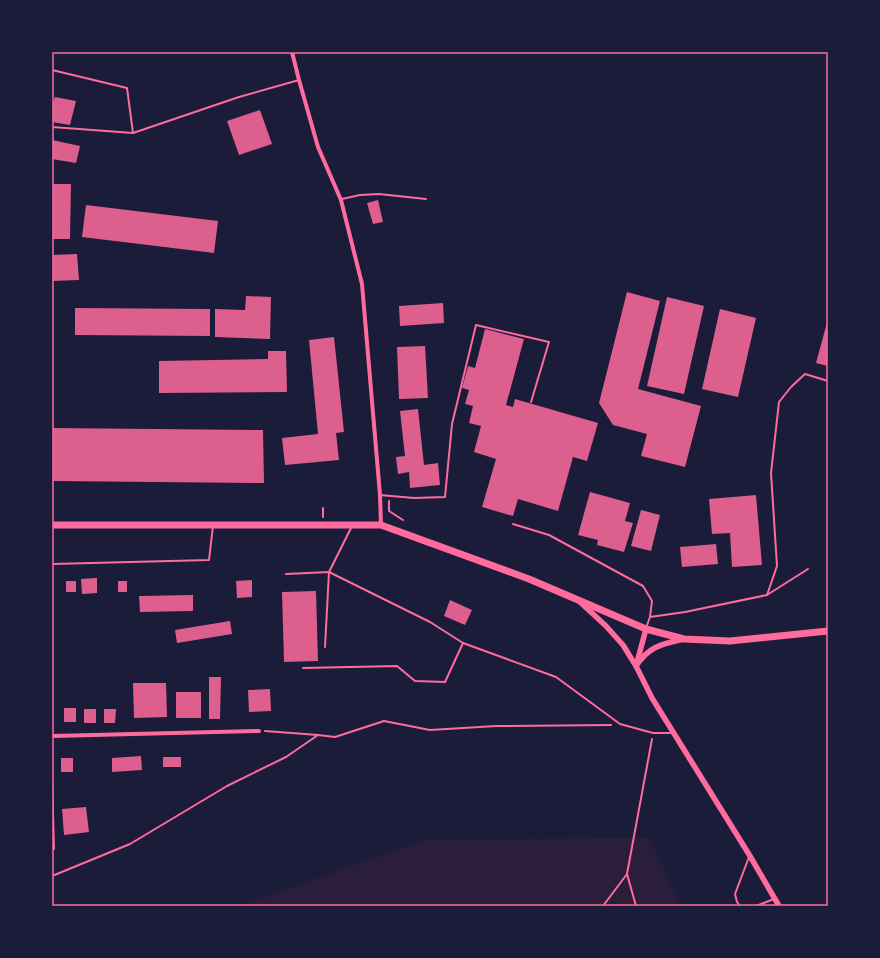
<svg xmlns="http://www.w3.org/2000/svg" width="880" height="958" font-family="Ubuntu,sans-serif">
<rect width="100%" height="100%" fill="#1b1b3a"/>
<!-- green -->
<path fill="#2a1e3b" d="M 649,838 L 682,906 L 240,906 L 424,840 Z"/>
<!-- building -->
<g fill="#dd5f8e">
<path d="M 55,97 L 76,101 L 70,125 L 52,122 L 52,107 Z"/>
<path d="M 260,110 L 272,144 L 239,155 L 227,121 Z"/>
<path d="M 52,140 L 80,146 L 76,163 L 52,159 Z"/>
<path d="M 52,184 L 71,184 L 70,239 L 52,239 Z"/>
<path d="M 378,200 L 383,222 L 373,224 L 367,203 Z"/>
<path d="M 86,205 L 218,221 L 214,253 L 82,237 Z"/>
<path d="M 77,254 L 79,280 L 52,281 L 52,255 Z"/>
<path d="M 627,292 L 660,301 L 638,389 L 701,406 L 685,467 L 641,456 L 647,434 L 613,425 L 599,403 Z"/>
<path d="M 246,296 L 271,297 L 270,339 L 215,337 L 215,309 L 245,310 Z"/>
<path d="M 667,297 L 704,306 L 684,394 L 647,386 Z"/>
<path d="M 443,303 L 444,323 L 400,326 L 399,306 Z"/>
<path d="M 75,308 L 210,309 L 210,336 L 75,335 Z"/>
<path d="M 720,309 L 756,318 L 738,397 L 702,389 Z"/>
<path d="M 828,319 L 828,366 L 816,363 Z"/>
<path d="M 485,329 L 524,339 L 506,405 L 513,407 L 515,399 L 598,423 L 587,461 L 573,457 L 558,511 L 518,499 L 513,516 L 482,507 L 496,459 L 474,452 L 481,426 L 469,423 L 473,406 L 465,404 L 469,390 L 462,388 L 468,366 L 475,368 Z"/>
<path d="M 334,337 L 344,432 L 336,433 L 339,460 L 285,465 L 282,438 L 318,434 L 309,340 Z"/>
<path d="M 425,346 L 428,398 L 399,399 L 397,347 Z"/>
<path d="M 268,351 L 286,351 L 287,392 L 159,393 L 159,361 L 268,359 Z"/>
<path d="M 418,409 L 424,465 L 438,463 L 440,485 L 410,488 L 409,472 L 398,474 L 396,457 L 405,456 L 400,411 Z"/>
<path d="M 52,428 L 263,430 L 264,483 L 52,481 Z"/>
<path d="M 590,492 L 630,503 L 625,521 L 633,523 L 624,552 L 597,545 L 598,540 L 578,535 Z"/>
<path d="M 756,495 L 762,565 L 732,567 L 730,533 L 712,534 L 709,499 Z"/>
<path d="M 641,510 L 660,515 L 651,551 L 631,546 Z"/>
<path d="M 716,544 L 718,564 L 682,567 L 680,547 Z"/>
<path d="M 97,578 L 97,593 L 82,594 L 81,579 Z"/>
<path d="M 252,580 L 252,597 L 237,598 L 236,581 Z"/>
<rect x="66" y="581" width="10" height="11"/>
<rect x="118" y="581" width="9" height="11"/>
<path d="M 316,591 L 318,661 L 284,662 L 282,592 Z"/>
<path d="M 193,595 L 193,611 L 140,612 L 139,596 Z"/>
<path d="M 450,600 L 472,610 L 465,625 L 444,616 Z"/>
<path d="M 230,621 L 232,634 L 177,643 L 175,630 Z"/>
<path d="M 209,677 L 221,677 L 220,719 L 209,719 Z"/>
<path d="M 133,683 L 166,683 L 167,717 L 134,718 Z"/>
<path d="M 270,689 L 271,711 L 249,712 L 248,690 Z"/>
<rect x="176" y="692" width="25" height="26"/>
<rect x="64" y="708" width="12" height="14"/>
<rect x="84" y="709" width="12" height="14"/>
<path d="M 104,709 L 116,709 L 115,723 L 104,723 Z"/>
<path d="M 141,756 L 142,770 L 112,772 L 112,758 Z"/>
<rect x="163" y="757" width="18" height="10"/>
<rect x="61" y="758" width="12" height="14"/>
<path d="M 86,807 L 89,832 L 64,835 L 62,809 Z"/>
</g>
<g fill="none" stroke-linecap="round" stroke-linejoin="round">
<!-- path -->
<g stroke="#ff6b9d" stroke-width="2">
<path d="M 389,501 L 389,511 L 403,520"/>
<path d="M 323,508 L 323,517"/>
<path d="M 265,731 L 318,735"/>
<path d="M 627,874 L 636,906"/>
<path d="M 52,876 L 130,844 L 227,786 L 286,757 L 318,735 L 335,737 L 384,721 L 430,730 L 496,726 L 611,725"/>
<path d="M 603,906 L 627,874 L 652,739"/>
</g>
<!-- service -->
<g stroke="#ff6b9d" stroke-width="2">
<path d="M 52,70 L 127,88 L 133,133 L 239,97 L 299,80"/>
<path d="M 52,127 L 133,133"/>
<path d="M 342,199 L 360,195 L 379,194 L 426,199"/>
<path d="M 380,495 L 414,498 L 445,497 L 452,424 L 476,325 L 549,342 L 531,402"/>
<path d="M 513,524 L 549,535 L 643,586 L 652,601 L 650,617 L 646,628"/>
<path d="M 52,564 L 209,560 L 213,526"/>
<path d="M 286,574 L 329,572 L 430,622 L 463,643 L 556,677 L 620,724 L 653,733 L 672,733"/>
<path d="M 767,595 L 777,566 L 771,473 L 779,402 L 791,387 L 805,374 L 828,381"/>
<path d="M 650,617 L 685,612 L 767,595 L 808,569"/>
<path d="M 325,647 L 329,572 L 351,528"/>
<path d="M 303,668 L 397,666 L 415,681 L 445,682 L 463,643"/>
<path d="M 52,778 L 54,849"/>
<path d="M 740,906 L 737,902 L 735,894 L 749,857"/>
<path d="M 756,906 L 774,899"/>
</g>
<!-- minor -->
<g stroke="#ff6b9d" stroke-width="4">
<path d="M 292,52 L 299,80 L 318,147 L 341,200 L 362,284 L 380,495 L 381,525"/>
<path d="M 52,736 L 259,731"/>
</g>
<!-- tertiary -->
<g stroke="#ff6b9d" stroke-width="5.5">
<path d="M 580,602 L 606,626 L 623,645 L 636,666 C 649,646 662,644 684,639"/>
<path d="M 646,629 L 636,666 L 652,698 L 750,856 L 779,906"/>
</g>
<!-- primary -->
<path stroke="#ff6b9d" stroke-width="7" d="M 52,525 L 381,525 L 529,579 L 646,629 L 684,639 L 730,641 L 828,631"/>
</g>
<!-- border -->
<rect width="880" height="958" fill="none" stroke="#1b1b3a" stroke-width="106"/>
<rect x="53" y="53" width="774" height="852" fill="none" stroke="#ff6b9d" stroke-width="1.5"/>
</svg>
